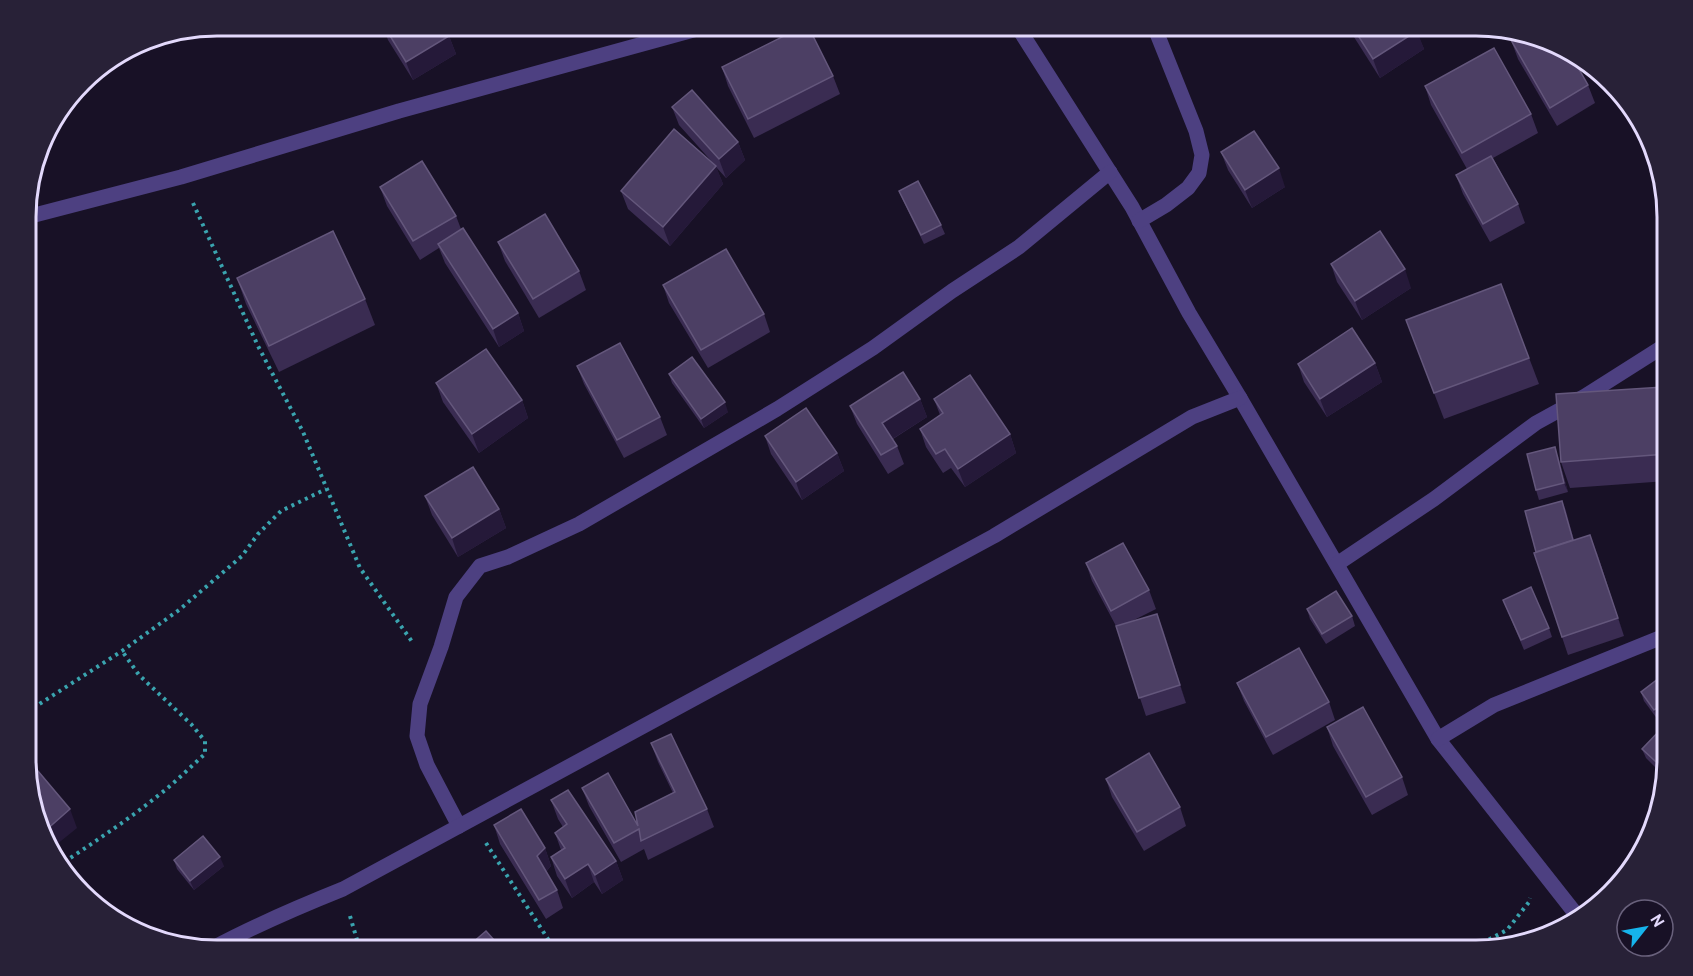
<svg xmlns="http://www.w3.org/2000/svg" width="1693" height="976" font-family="Overpass,sans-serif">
<rect width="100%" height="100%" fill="#181126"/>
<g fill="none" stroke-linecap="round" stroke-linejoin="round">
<!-- path -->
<g stroke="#3aa4af" stroke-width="4" stroke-dasharray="3 4.5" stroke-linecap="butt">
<path d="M 193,203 L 258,346 L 303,432 L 360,568 L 413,643"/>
<path d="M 27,712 L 122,651 L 179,610 L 242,556 L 258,534 L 281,511 L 326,489"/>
<path d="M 486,843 L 555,950"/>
<path d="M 58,866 C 93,843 128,820 160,794 C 176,782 190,767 205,754 L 205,741 L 191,724 L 139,675 L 122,651"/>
<path d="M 350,916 L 360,950"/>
<path d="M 1469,950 L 1507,930 L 1529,902 L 1530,898"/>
</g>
<!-- minor -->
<g stroke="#4d4081" stroke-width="15">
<path d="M 1017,26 L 1132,207 L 1189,313 L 1240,398 L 1438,739 L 1579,918"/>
<path d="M 27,217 L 181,177 L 399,111 L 708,26"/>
<path d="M 1139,221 L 1166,205 L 1188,188 L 1199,173 L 1202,155 L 1196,131 L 1154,26"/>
<path d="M 1337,564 L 1434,499 L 1536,423 L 1585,396 L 1667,344"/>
<path d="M 1438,739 L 1494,705 L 1667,635"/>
<path d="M 459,826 L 427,765 L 417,736 L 420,704 L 441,647 L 456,597 L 480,566 L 508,557 L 579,524 L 777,409 L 873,348 L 952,291 L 1019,247 L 1110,172"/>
<path d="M 211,949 C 254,926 298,907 343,889 L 994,536 L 1192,417 L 1240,398"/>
</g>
</g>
<!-- wall -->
<g fill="#3a2c52">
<path d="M 383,26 L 443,26 L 449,36 L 456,54 L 413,80 L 388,40 Z"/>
<path d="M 1347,26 L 1414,26 L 1424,49 L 1380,78 Z"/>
<path d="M 167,35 L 141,49 L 138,44 L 144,40 Z"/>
<path d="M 1511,40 L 1588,85 L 1595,103 L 1557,126 L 1518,59 Z"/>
<path d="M 722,67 L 833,76 L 840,94 L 754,138 L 728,86 Z"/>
<path d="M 1425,86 L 1531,114 L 1538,133 L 1493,158 L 1518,204 L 1525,223 L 1490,242 L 1463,194 L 1456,175 L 1467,169 L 1431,105 Z"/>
<path d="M 672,107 L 738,142 L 745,160 L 726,178 L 716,167 L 723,184 L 670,246 L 628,209 L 621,191 L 714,164 L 679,125 Z"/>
<path d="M 1221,152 L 1285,187 L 1252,208 L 1228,170 Z"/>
<path d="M 380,187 L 456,216 L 461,229 L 518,313 L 524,331 L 499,347 L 445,263 L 439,248 L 420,260 L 387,206 Z"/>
<path d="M 899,191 L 941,225 L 945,234 L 924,244 L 903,200 Z"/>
<path d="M 498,242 L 579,271 L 586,290 L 539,318 L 505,261 Z"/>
<path d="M 1331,264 L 1411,288 L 1362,320 L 1337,282 Z"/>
<path d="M 237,278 L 365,299 L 375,325 L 279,372 L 246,304 Z"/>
<path d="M 1501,284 L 1539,384 L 1444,419 L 1406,320 Z"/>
<path d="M 663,285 L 764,314 L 770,332 L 708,368 L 669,303 Z"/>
<path d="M 1375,363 L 1382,382 L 1327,417 L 1304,382 L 1298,364 Z"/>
<path d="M 577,366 L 660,417 L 667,435 L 624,458 L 584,384 Z"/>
<path d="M 669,374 L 728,412 L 704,428 L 672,383 Z"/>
<path d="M 436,383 L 522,400 L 528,418 L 479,453 L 443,402 Z"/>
<path d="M 1663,387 L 1667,397 L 1667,481 L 1570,488 L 1561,462 Z"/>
<path d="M 920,399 L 927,417 L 893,439 L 897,446 L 904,464 L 888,474 L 857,424 L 850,406 Z"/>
<path d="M 934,399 L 1010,434 L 1016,453 L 965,487 L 951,468 L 943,473 L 926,447 L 920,429 L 940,415 Z"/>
<path d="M 765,436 L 837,453 L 844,471 L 802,500 L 771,454 Z"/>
<path d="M 1558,456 L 1568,492 L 1539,500 L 1536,490 Z"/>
<path d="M 425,496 L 499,509 L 506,528 L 458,557 L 432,515 Z"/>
<path d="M 1562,501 L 1574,540 L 1597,553 L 1624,636 L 1568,655 L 1562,637 L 1525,511 Z"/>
<path d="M 1086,563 L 1149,590 L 1156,609 L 1132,621 L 1157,614 L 1186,703 L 1146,716 L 1116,626 L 1092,581 Z"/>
<path d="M 1503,600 L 1549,628 L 1552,637 L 1524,650 Z"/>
<path d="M 1307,609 L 1352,616 L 1355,626 L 1326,644 L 1310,619 Z"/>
<path d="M 1667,672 L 1658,720 L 1644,701 L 1641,692 Z"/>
<path d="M 1237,683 L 1329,702 L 1335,720 L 1273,755 L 1244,701 Z"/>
<path d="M 1327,727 L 1402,777 L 1408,795 L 1372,815 L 1333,746 Z"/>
<path d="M 651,743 L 707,809 L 714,827 L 648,860 L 644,849 L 621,862 L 589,806 L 582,788 L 638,826 L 673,793 L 658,762 Z"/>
<path d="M 1642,749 L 1667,771 L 1665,777 L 1646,758 Z"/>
<path d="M 1106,779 L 1180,807 L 1186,826 L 1144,851 L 1112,797 Z"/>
<path d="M 551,800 L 616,861 L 623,880 L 602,894 L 594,882 L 572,898 L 557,876 L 551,857 L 561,850 L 555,833 L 563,827 L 558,819 Z"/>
<path d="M 494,825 L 545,848 L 551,866 L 546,872 L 557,890 L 563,908 L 546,919 L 500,844 Z"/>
<path d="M 174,860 L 224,866 L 194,890 L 177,869 Z"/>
</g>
<!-- shaded-wall -->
<g fill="#251939">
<path d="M 1417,31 L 1424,49 L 1380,78 L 1373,59 Z"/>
<path d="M 449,36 L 456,54 L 413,80 L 406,62 Z"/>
<path d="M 738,142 L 745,160 L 726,178 L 719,159 Z"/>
<path d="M 716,166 L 723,184 L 670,246 L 663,227 Z"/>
<path d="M 1279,168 L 1285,187 L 1252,208 L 1245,190 Z"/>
<path d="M 1405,269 L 1411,288 L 1362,320 L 1355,301 Z"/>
<path d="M 518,313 L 524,331 L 499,347 L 493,329 Z"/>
<path d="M 1375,363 L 1382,382 L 1327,417 L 1320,399 Z"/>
<path d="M 1663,387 L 1667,397 L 1667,439 Z"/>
<path d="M 920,399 L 927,417 L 889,441 L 882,423 Z"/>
<path d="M 522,400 L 528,418 L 479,453 L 472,434 Z"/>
<path d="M 725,402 L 728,412 L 704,428 L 701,419 Z"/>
<path d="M 1010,434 L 1016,453 L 965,487 L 958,469 Z"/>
<path d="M 1555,447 L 1558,456 L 1568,492 L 1564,483 Z"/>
<path d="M 837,453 L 844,471 L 802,500 L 796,482 Z"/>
<path d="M 1562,501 L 1566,510 L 1577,552 L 1573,542 Z"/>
<path d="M 499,509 L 506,528 L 458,557 L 452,538 Z"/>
<path d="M 1590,535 L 1597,553 L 1624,636 L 1618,618 Z"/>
<path d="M 1157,614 L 1164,632 L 1186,703 L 1180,685 Z"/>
<path d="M 1667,701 L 1667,713 L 1658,720 L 1654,710 Z"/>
<path d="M 70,809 L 77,828 L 51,849 L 45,831 Z"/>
<path d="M 545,848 L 551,866 L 543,875 L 537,856 Z"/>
<path d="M 220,857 L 224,866 L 194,890 L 190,881 Z"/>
<path d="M 616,861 L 623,880 L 602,894 L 595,875 Z"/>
<path d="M 588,864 L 594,882 L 572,898 L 565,879 Z"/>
</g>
<!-- building -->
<g fill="#4c3f64" stroke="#64577c" stroke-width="1.5">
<path d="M 384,26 L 443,26 L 449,36 L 406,62 Z"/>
<path d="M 804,26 L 808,26 L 833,76 L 748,119 L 722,67 Z"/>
<path d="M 1352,26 L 1414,26 L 1417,31 L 1373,59 Z"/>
<path d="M 1518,37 L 1568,50 L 1588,85 L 1550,108 L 1511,40 Z"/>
<path d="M 1494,48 L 1531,114 L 1462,153 L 1425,86 Z"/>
<path d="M 692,90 L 738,142 L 719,159 L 672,107 Z"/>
<path d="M 674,129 L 716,166 L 663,227 L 621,191 Z"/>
<path d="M 1254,131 L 1279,168 L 1245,190 L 1221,152 Z"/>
<path d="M 1491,156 L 1518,204 L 1483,224 L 1456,175 Z"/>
<path d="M 422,161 L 456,216 L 413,241 L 380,187 Z"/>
<path d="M 918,181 L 941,225 L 921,235 L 899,191 Z"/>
<path d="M 545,214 L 579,271 L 533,299 L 498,242 Z"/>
<path d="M 463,228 L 518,313 L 493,329 L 438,244 Z"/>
<path d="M 333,231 L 365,299 L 269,346 L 237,278 Z"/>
<path d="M 1380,231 L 1405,269 L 1355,301 L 1331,264 Z"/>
<path d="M 726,249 L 764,314 L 701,350 L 663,285 Z"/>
<path d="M 1501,284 L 1529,358 L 1434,393 L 1406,320 Z"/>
<path d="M 1352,328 L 1375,363 L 1320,399 L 1298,364 Z"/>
<path d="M 620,343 L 660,417 L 617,440 L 577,366 Z"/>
<path d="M 486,349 L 522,400 L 472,434 L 436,383 Z"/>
<path d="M 692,357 L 725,402 L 701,419 L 669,374 Z"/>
<path d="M 903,372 L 920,399 L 882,423 L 897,446 L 881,455 L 850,406 Z"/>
<path d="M 970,375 L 1010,434 L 958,469 L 945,449 L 936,454 L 920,429 L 943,413 L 934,399 Z"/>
<path d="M 1663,387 L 1667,439 L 1667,454 L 1561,462 L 1556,394 Z"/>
<path d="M 806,408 L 837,453 L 796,482 L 765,436 Z"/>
<path d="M 1555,447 L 1564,483 L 1536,490 L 1527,454 Z"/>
<path d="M 473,467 L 499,509 L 452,538 L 425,496 Z"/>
<path d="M 1562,501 L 1573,540 L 1536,552 L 1525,511 Z"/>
<path d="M 1590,535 L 1618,618 L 1562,637 L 1534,553 Z"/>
<path d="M 1123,543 L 1149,590 L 1111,611 L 1086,563 Z"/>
<path d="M 1531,587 L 1549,628 L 1521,640 L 1503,600 Z"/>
<path d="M 1336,591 L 1352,616 L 1322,634 L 1307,609 Z"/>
<path d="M 1157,614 L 1180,685 L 1139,698 L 1116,626 Z"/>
<path d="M 1299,648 L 1329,702 L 1266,737 L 1237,683 Z"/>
<path d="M 1667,672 L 1667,701 L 1654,710 L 1641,692 Z"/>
<path d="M 1363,707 L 1402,777 L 1366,797 L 1327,727 Z"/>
<path d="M 1661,729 L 1667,735 L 1667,772 L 1642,749 Z"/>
<path d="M 671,734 L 707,809 L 641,841 L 639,829 L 614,843 L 582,788 L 608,773 L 638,826 L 635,812 L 675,792 L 651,743 Z"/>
<path d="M 1149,753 L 1180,807 L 1137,832 L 1106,779 Z"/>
<path d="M 27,758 L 70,809 L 45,831 L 27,784 Z"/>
<path d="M 568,790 L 616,861 L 595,875 L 588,864 L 565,879 L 551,857 L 565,848 L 555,833 L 567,824 L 551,800 Z"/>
<path d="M 521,809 L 545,848 L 537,856 L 557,890 L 539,900 L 494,825 Z"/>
<path d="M 203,836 L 220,857 L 190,881 L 174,860 Z"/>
<path d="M 486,931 L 503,950 L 464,950 Z"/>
</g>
<!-- crop -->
<path d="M0 0H1693V976H0ZM217 36H1476A181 181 0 0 1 1657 217V759A181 181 0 0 1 1476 940H217A181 181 0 0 1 36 759V217A181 181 0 0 1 217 36Z" fill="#282137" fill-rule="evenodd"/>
<path fill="none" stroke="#e3d9fc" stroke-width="3" d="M217 36H1476A181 181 0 0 1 1657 217V759A181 181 0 0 1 1476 940H217A181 181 0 0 1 36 759V217A181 181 0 0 1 217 36Z"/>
<!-- north arrow -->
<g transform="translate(1645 928) rotate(59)"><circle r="28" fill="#181126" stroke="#69617c" stroke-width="1.5"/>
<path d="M0-4.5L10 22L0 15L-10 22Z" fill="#16b4ec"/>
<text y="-9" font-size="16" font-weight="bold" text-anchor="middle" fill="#e3d9fc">N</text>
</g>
</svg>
